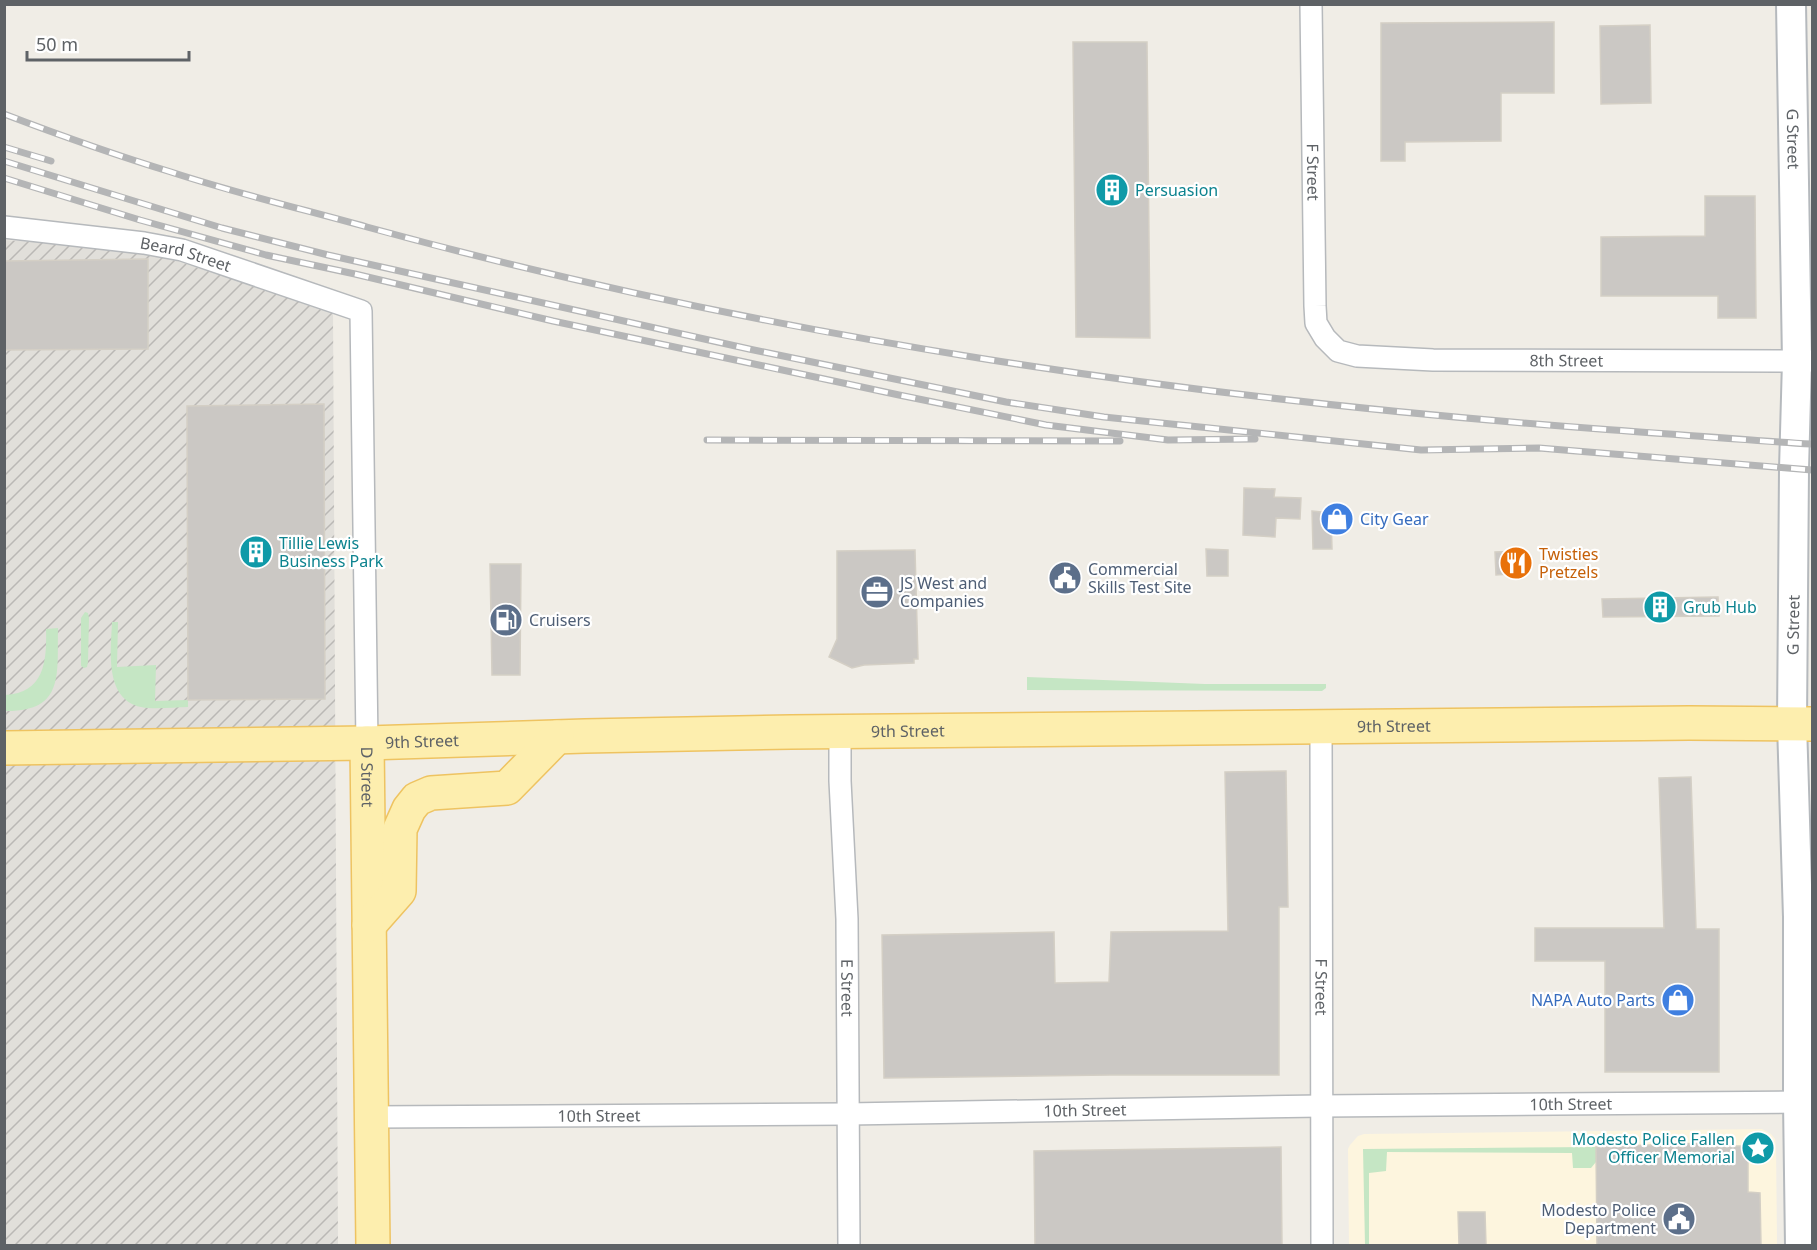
<svg xmlns="http://www.w3.org/2000/svg" width="1817" height="1250" font-family="'Noto Sans',sans-serif">
<defs>
<pattern id="industrial-furrows" width="10" height="10" patternUnits="userSpaceOnUse" patternTransform="scale(1.5)"><rect width="10" height="10" fill="#e1dfda"/><path d="M-1 1l2-2M0 10L10 0M9 11l2-2" fill="none" stroke="#bab8b5"/></pattern>
</defs>
<rect width="100%" height="100%" fill="#f0ede6"/>
<!-- commercial -->
<path fill="#fdf5de" d="M 1762,1129 L 1771,1134 L 1775,1139 L 1776,1146 L 1777,1245 L 1349,1245 L 1348,1149 L 1350,1145 L 1358,1136 L 1364,1134 Z"/>
<!-- industrial -->
<path fill="url(#industrial-furrows)" d="M 4,240 L 139,249 L 333,311 L 338,1245 L 5,1245 Z"/>
<!-- grass -->
<g fill="#c5e6c4">
<path d="M 85,612 L 88,613 L 89,618 L 88,662 L 87,667 L 84,668 L 81,666 L 81,618 Z"/>
<path d="M 112,622 L 118,622 L 117,667 L 156,665 L 155,701 L 188,700 L 188,707 C 174,707 156,710 141,707 C 104,699 111,650 112,622 Z"/>
<path d="M 58,628 C 57,674 65,712 5,711 L 5,695 C 44,693 47,662 46,629 Z"/>
<path d="M 1027,677 L 1205,684 L 1326,684 L 1326,688 L 1322,691 L 1027,690 Z"/>
<path d="M 1596,1147 L 1596,1162 L 1591,1168 L 1573,1168 L 1572,1153 L 1387,1152 L 1386,1171 L 1369,1173 L 1369,1245 L 1365,1245 L 1363,1149 Z"/>
</g>
<!-- building -->
<g fill="#cbc8c4" stroke="#d4cfc5" stroke-width="1.5">
<path d="M 1554,22 L 1554,93 L 1501,93 L 1501,141 L 1405,142 L 1405,161 L 1381,161 L 1381,23 Z"/>
<path d="M 1650,25 L 1651,103 L 1601,104 L 1600,26 Z"/>
<path d="M 1073,42 L 1147,42 L 1150,338 L 1076,337 Z"/>
<path d="M 1705,196 L 1755,196 L 1756,318 L 1718,318 L 1718,296 L 1601,296 L 1601,237 L 1705,236 Z"/>
<path d="M 148,259 L 148,349 L 4,350 L 4,261 Z"/>
<path d="M 324,404 L 325,699 L 188,700 L 187,406 Z"/>
<path d="M 1244,488 L 1275,489 L 1274,497 L 1301,498 L 1300,519 L 1276,518 L 1275,537 L 1243,535 Z"/>
<path d="M 1312,511 L 1331,513 L 1332,549 L 1313,549 Z"/>
<path d="M 1206,549 L 1228,550 L 1228,576 L 1207,576 Z"/>
<path d="M 915,550 L 918,659 L 914,659 L 914,663 L 864,665 L 852,668 L 829,657 L 837,639 L 837,551 Z"/>
<path d="M 1519,551 L 1519,555 L 1525,555 L 1525,573 L 1496,575 L 1495,552 Z"/>
<path d="M 490,564 L 521,564 L 520,675 L 492,675 Z"/>
<path d="M 1718,597 L 1719,616 L 1603,617 L 1602,599 Z"/>
<path d="M 1286,771 L 1288,907 L 1279,907 L 1279,1075 L 1110,1075 L 884,1078 L 882,935 L 1054,932 L 1055,983 L 1109,982 L 1111,932 L 1228,931 L 1225,772 Z"/>
<path d="M 1691,777 L 1696,929 L 1719,929 L 1719,1072 L 1605,1072 L 1605,961 L 1535,961 L 1535,928 L 1664,928 L 1659,778 Z"/>
<path d="M 1732,1142 L 1731,1146 L 1748,1146 L 1748,1192 L 1760,1193 L 1761,1245 L 1597,1245 L 1596,1147 Z"/>
<path d="M 1281,1147 L 1282,1245 L 1035,1245 L 1034,1151 Z"/>
<path d="M 1458,1212 L 1485,1212 L 1486,1245 L 1459,1245 Z"/>
</g>
<g fill="none" stroke-linecap="round" stroke-linejoin="round">
<defs>
<g id="street">
<path id="s1" d="M 1311,4 L 1315,306 L 1316,323 L 1325,338 L 1338,351 L 1357,356 L 1433,360 L 1812,361"/>
<path id="s2" d="M 4,227 L 144,243 L 182,250 L 361,311 L 367,743"/>
<path id="s3" d="M 1321,727 L 1322,1246"/>
<path id="s4" d="M 840,732 L 840,781 L 847,919 L 849,1246"/>
<path id="s5" d="M 371,1117 L 848,1114 L 1321,1106 L 1798,1102"/>
</g>
<g id="secondary">
<path id="s6" d="M 1791,4 L 1797,361 L 1794,469 L 1792,724 L 1798,917 L 1798,1102 L 1800,1246"/>
</g>
<g id="primary">
<path id="s7" d="M 367,743 L 373,1246"/>
<path id="s8" d="M 4,748 L 367,743 L 585,736 L 791,732 L 1689,723 L 1812,724"/>
<path d="M 369,925 L 399,891 L 400,829 L 409,809 L 417,799 L 431,793 L 507,788 L 557,737"/>
</g>
</defs>
<!-- street casing -->
<use href="#street" stroke="#b6b9bc" stroke-width="24"/>
<!-- secondary casing -->
<use href="#secondary" stroke="#b5b9bd" stroke-width="32"/>
<!-- primary casing -->
<use href="#primary" stroke="#eec361" stroke-width="36"/>
<!-- street -->
<use href="#street" stroke="#fff" stroke-width="21"/>
<!-- secondary -->
<use href="#secondary" stroke="#fff" stroke-width="28"/>
<!-- primary -->
<use href="#primary" stroke="#fdeeae" stroke-width="33"/>
<defs>
<g id="rail">
<path d="M 4,114 C 59,135 115,155 171,172 C 235,193 302,209 367,227 C 771,338 1183,398 1600,429 C 1671,434 1742,440 1812,444"/>
<path d="M 4,147 L 51,161"/>
<path d="M 4,161 L 222,228 L 328,255 L 749,349 L 1006,402 L 1104,417 L 1421,450 L 1539,448 L 1812,470"/>
<path d="M 4,178 L 140,220 L 266,255 L 355,274 L 553,321 L 899,395 L 1046,425 L 1168,440 L 1255,439"/>
<path d="M 707,440 L 1120,441"/>
</g>
</defs>
<!-- rail casing -->
<use href="#rail" stroke="#b4b5b6" stroke-width="7"/>
<!-- rail -->
<use href="#rail" stroke="#fff" stroke-width="4.5" stroke-dasharray="14" stroke-linecap="butt"/>
</g>
<!-- icons -->
<defs>
<symbol id="building-disc" viewBox="-11 -11 22 22"><circle r="9.5" fill="#0f9aa8" stroke="#fff"/><path d="M-4-6H4V6H1V3H-1V6H-4ZM-2.5-4.3h1.7v1.8h-1.7ZM.8-4.3h1.7v1.8H.8ZM-2.5-1h1.7V.8h-1.7ZM.8-1h1.7V.8H.8Z" fill="#fff"/></symbol>
<symbol id="shop-disc" viewBox="-11 -11 22 22"><circle r="9.5" fill="#3f7fe0" stroke="#fff"/><path d="M-5-2.5h2.3a2.7 3.5 0 0 1 5.4 0H5L5.5 6h-11ZM-1.5-2.5h3a1.5 2.3 0 0 0-3 0Z" fill="#fff"/></symbol>
<symbol id="restaurant-disc" viewBox="-11 -11 22 22"><circle r="9.5" fill="#e8710a" stroke="#fff"/><path d="M-5-6h1v4h1v-4h1v4h1v-4h1v5L-1.5 .5V6h-2V.5L-5-1ZM5-6V6H3V1.5H1.5Q1.5-4 5-6Z" fill="#fff"/></symbol>
<symbol id="civic-disc" viewBox="-11 -11 22 22"><circle r="9.5" fill="#5c6f8a" stroke="#fff"/><path d="M-.6-6.5H3V-4.5H.6V-3L4-1V1h2V6H-6V1h2V-1L-.6-3ZM-1.2 2.5V6h2.4V2.5Z" fill="#fff"/></symbol>
<symbol id="office-disc" viewBox="-11 -11 22 22"><circle r="9.5" fill="#5c6f8a" stroke="#fff"/><path d="M-6-3h4V-5.5h4V-3h4V5H-6ZM-1-4.5V-3h2v-1.5ZM-6 0V1H6V0Z" fill="#fff"/></symbol>
<symbol id="fuel-disc" viewBox="-11 -11 22 22"><circle r="9.5" fill="#5c6f8a" stroke="#fff"/><path d="M-5.5-6h7V0h2V4h1.3V-2.5L3-4.5l.8-.8L6-3V5H2.5V1h-1V6h-7ZM-4.2-4.7v3.2H.2V-4.7Z" fill="#fff"/></symbol>
<symbol id="sight-disc" viewBox="-11 -11 22 22"><circle r="9.5" fill="#0f9aa8" stroke="#fff"/><path d="M0-6L1.8-2.2L6-1.7L2.9 1.2L3.7 5.4L0 3.3L-3.7 5.4L-2.9 1.2L-6-1.7L-1.8-2.2Z" fill="#fff"/></symbol>
</defs>
<g fill-rule="evenodd">
<use href="#building-disc" x="1093" y="171" width="38" height="38"/>
<use href="#shop-disc" x="1318" y="500" width="38" height="38"/>
<use href="#building-disc" x="237" y="533" width="38" height="38"/>
<use href="#restaurant-disc" x="1497" y="544" width="38" height="38"/>
<use href="#civic-disc" x="1046" y="559" width="38" height="38"/>
<use href="#office-disc" x="858" y="573" width="38" height="38"/>
<use href="#building-disc" x="1641" y="588" width="38" height="38"/>
<use href="#fuel-disc" x="487" y="601" width="38" height="38"/>
<use href="#shop-disc" x="1659" y="981" width="38" height="38"/>
<use href="#sight-disc" x="1739" y="1129" width="38" height="38"/>
<use href="#civic-disc" x="1660" y="1200" width="38" height="38"/>
</g>
<g text-anchor="middle" dominant-baseline="central" stroke-width="4.5" stroke-linejoin="round" paint-order="stroke">
<!-- street labels -->
<g font-size="16" fill="#5e6266" stroke="#fff">
<text stroke="none"><textPath href="#s6" startOffset="135">G Street</textPath></text>
<text stroke="none"><textPath href="#s1" startOffset="168">F Street</textPath></text>
<text stroke="none"><textPath href="#s2" startOffset="184">Beard Street</textPath></text>
<text stroke="none"><textPath href="#s1" startOffset="584">8th Street</textPath></text>
<text transform="translate(1793 625) rotate(-89)">G Street</text>
<text stroke="none"><textPath href="#s8" startOffset="1390">9th Street</textPath></text>
<text stroke="none"><textPath href="#s8" startOffset="904">9th Street</textPath></text>
<text stroke="none"><textPath href="#s8" startOffset="418">9th Street</textPath></text>
<text stroke="none"><textPath href="#s7" startOffset="34">D Street</textPath></text>
<text stroke="none"><textPath href="#s3" startOffset="260">F Street</textPath></text>
<text stroke="none"><textPath href="#s4" startOffset="256">E Street</textPath></text>
<text stroke="none"><textPath href="#s5" startOffset="1200">10th Street</textPath></text>
<text stroke="none"><textPath href="#s5" startOffset="714">10th Street</textPath></text>
<text stroke="none"><textPath href="#s5" startOffset="228">10th Street</textPath></text>
</g>
<!-- culture labels -->
<g font-size="16" fill="#0d838f" stroke="#fff" text-anchor="start">
<text x="1135" y="190">Persuasion</text>
<text x="279" y="543">Tillie Lewis<tspan x="279" dy="18">Business Park</tspan></text>
<text x="1683" y="607">Grub Hub</text>
<text x="1735" y="1139" text-anchor="end">Modesto Police Fallen<tspan x="1735" dy="18">Officer Memorial</tspan></text>
</g>
<!-- shop labels -->
<g font-size="16" fill="#366cbe" stroke="#fff" text-anchor="start">
<text x="1360" y="519">City Gear</text>
<text x="1655" y="1000" text-anchor="end">NAPA Auto Parts</text>
</g>
<!-- food labels -->
<g font-size="16" fill="#c56008" stroke="#fff" text-anchor="start">
<text x="1539" y="554">Twisties<tspan x="1539" dy="18">Pretzels</tspan></text>
</g>
<!-- service labels -->
<g font-size="16" fill="#4e5e75" stroke="#fff" text-anchor="start">
<text x="1088" y="569">Commercial<tspan x="1088" dy="18">Skills Test Site</tspan></text>
<text x="900" y="583">JS West and<tspan x="900" dy="18">Companies</tspan></text>
<text x="529" y="620">Cruisers</text>
<text x="1656" y="1210" text-anchor="end">Modesto Police<tspan x="1656" dy="18">Department</tspan></text>
</g>
</g>
<!-- border -->
<rect width="1817" height="1250" fill="none" stroke="#5e6266" stroke-width="12"/>
<!-- scale -->
<path d="M27 51v9h162v-9" fill="none" stroke="#5e6266" stroke-width="3"/>
<text x="36" y="51" font-size="18" fill="#5e6266" stroke="#ffffff" stroke-width="4.5" paint-order="stroke">50 m</text>
</svg>
